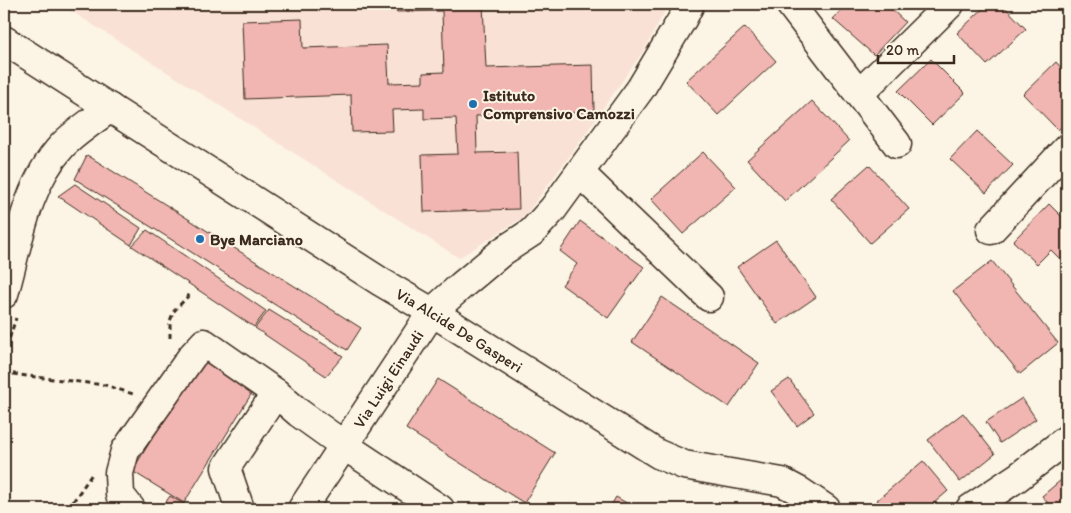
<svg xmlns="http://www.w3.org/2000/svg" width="1071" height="513" font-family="Itim,sans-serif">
<rect width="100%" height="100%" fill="#fcf5e5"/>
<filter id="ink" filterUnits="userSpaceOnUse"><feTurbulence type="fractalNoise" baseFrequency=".02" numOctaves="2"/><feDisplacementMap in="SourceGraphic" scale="10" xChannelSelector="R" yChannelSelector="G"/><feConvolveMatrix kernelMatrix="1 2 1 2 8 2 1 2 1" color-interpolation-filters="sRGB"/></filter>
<g filter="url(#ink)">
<!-- built -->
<path fill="#f9e2d5" d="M 60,4 L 669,4 L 644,50 L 572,153 L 524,217 L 459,258 Z"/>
<!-- building -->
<g fill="#f1b6b1" stroke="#3b2a1e">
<path d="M 396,4 L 483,4 L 486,68 L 593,65 L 594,112 L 476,116 L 477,153 L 517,152 L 519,209 L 424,212 L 422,155 L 458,154 L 456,118 L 424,119 L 424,109 L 392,110 L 393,131 L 352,132 L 351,95 L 245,99 L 242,21 L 302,19 L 303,48 L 387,45 L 389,83 L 423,82 L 423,73 L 444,72 L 442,11 L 396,12 Z"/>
<path d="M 847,4 L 886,4 L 905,22 L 874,55 L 833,19 Z"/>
<path d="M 988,4 L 1002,4 L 1026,29 L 987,65 L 957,33 Z"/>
<path d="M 745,27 L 776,61 L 718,115 L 686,81 Z"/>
<path d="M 931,59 L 965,93 L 932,125 L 898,91 Z"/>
<path d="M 1056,62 L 1067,74 L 1067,121 L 1058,130 L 1023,94 Z"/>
<path d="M 812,101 L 849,141 L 785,201 L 747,160 Z"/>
<path d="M 977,131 L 1013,165 L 986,193 L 950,159 Z"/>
<path d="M 703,152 L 736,187 L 683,234 L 651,199 Z"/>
<path d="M 87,155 L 361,328 L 347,350 L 75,179 Z"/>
<path d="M 869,165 L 909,209 L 870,243 L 831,199 Z"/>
<path d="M 75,184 L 141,228 L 131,245 L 58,196 Z"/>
<path d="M 1049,204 L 1067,222 L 1067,258 L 1063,262 L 1051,250 L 1037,264 L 1013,241 Z"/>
<path d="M 580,221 L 644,267 L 608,318 L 562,285 L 577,264 L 560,251 Z"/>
<path d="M 147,230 L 266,311 L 254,327 L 132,246 Z"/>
<path d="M 776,240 L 816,297 L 777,324 L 737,267 Z"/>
<path d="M 992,261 L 1058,343 L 1020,374 L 953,291 Z"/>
<path d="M 662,297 L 759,363 L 729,407 L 632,342 Z"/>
<path d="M 269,310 L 343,356 L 326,376 L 255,328 Z"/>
<path d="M 203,356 L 255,388 L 184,503 L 132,471 Z"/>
<path d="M 438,379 L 555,453 L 524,503 L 406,429 Z"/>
<path d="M 789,379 L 814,413 L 797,426 L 771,391 Z"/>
<path d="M 1022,398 L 1036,419 L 1000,443 L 986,422 Z"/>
<path d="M 963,413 L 995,454 L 960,482 L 928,440 Z"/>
<path d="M 923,461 L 948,491 L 927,509 L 885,509 L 877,500 Z"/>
<path d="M 1067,475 L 1067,509 L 1053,509 L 1042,496 Z"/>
<path d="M 170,496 L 192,509 L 161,509 Z"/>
<path d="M 616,497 L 637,509 L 609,509 Z"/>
</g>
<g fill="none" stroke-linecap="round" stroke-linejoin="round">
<defs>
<g id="minor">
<path d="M 790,4 L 897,144"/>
<path id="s1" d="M 4,40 L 381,282 L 432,312 L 658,454 L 684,465 L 782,482 L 799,491 L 826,509"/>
<path d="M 860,93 L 950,4"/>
<path d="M 580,173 L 709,297"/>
<path d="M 991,230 L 1067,148"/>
<path d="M 4,294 C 18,245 26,185 62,146 C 74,133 96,119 110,108"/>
<path d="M 131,509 L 120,495 L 119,473 L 125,451 L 192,356 L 204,343 L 276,393 L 299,413 L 345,446 L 440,509"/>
<path d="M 240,509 L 226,468 L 276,393"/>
<path id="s2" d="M 302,509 L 432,312 L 461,286 L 503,251 L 532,232 L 553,209 L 641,88 L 683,18 L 690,4"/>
<path d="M 970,509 L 1018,477 L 1067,439"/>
</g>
</defs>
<!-- minor casing -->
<use href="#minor" stroke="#3b2a1e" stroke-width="31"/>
<!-- path -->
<g stroke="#3b2a1e" stroke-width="3" stroke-dasharray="5 4" stroke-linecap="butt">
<path d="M 170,338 L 170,321 L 174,311 L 192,292"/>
<path d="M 4,355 L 16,318"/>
<path d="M 4,372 L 19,375 L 105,385 L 133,394"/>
<path d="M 68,509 L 92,474"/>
</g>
<!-- minor -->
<use href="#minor" stroke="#fcf5e5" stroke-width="28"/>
</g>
</g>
<!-- markers -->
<g fill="#1f6fb2" stroke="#fcf5e5" stroke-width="2">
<circle cx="473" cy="104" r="5"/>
<circle cx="200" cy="239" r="5"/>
</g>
<g text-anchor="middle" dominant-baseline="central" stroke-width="4" stroke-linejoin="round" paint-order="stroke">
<!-- poi labels -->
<g font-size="16" font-weight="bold" fill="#3b2a1e" stroke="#fcf5e5" text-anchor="start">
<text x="483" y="95">Istituto<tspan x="483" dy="18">Comprensivo Camozzi</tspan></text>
<text x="210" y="239">Bye Marciano</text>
</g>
<!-- street labels -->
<g font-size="16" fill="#3b2a1e" stroke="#fcf5e5">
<text stroke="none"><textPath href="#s1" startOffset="540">Via Alcide De Gasperi</textPath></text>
<text stroke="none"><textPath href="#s2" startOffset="156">Via Luigi Einaudi</textPath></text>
</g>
</g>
<!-- margin -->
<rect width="1071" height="513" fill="none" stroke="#fcf5e5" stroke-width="20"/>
<rect x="10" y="10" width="1051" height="493" fill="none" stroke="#3b2a1e" stroke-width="2" filter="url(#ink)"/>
<!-- scale -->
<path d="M878 55v8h76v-8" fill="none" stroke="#3b2a1e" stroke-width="2.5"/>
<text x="886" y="55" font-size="15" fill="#3b2a1e" stroke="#fcf5e5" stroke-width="4" paint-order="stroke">20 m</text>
</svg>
